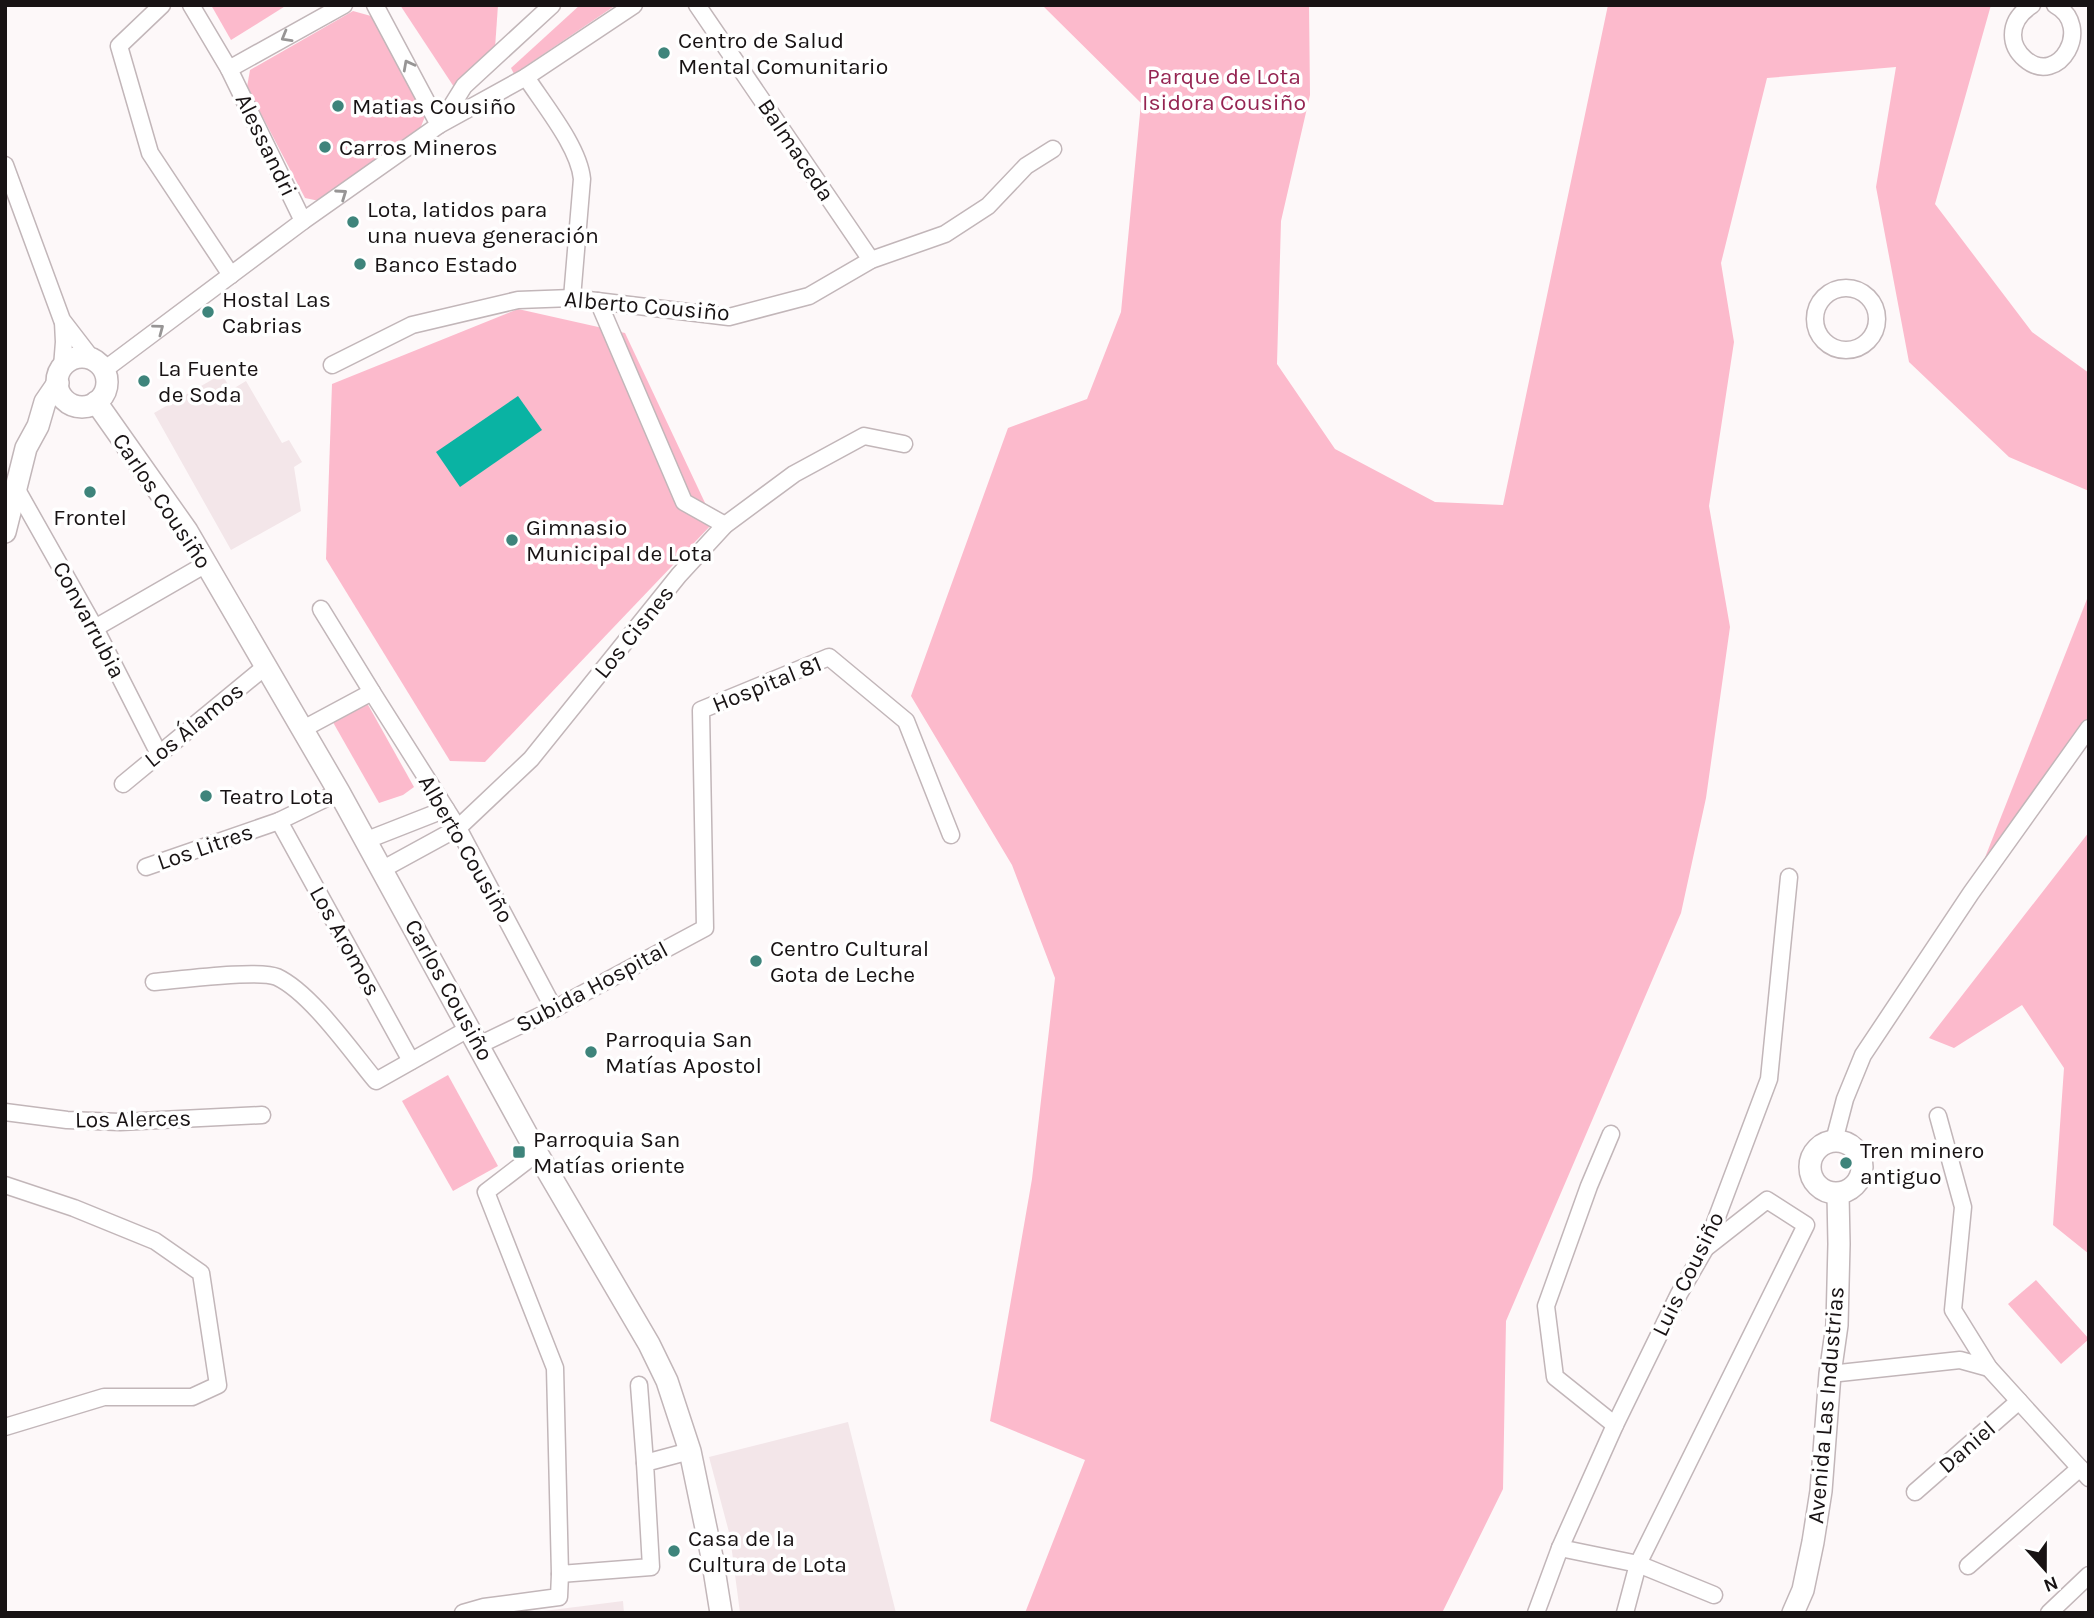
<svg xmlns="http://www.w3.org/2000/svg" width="2094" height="1618" font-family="Karla,sans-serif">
<rect width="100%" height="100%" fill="#fdf8f9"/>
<!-- built -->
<g fill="#f3e6e9">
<path d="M 222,374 L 231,390 L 246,381 L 282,443 L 289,440 L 302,462 L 294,467 L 301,511 L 231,550 L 154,413 Z"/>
<path d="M 848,1422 L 896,1613 L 740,1613 L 730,1536 L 709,1457 Z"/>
<path d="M 623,1601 L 624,1613 L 528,1613 Z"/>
</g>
<!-- green -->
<g fill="#fcbacc">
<path d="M 211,5 L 287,5 L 231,40 Z"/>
<path d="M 400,5 L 498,5 L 495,48 L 456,90 Z"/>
<path d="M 580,5 L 616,5 L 514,74 L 511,68 Z"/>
<path d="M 1042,5 L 1309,5 L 1310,95 L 1281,221 L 1277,364 L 1335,449 L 1435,502 L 1503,505 L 1608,5 L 1991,5 L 1935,204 L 2032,332 L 2089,373 L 2089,491 L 2009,457 L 1909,362 L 1876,187 L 1896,67 L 1767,78 L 1721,263 L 1734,342 L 1709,506 L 1730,627 L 1706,798 L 1681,913 L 1506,1321 L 1503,1489 L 1442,1613 L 1025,1613 L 1085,1460 L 990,1421 L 1032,1179 L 1055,978 L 1012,865 L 911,696 L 1008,428 L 1087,399 L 1121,312 L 1141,103 Z"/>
<path d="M 353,11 L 371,16 L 426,114 L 420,129 L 324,202 L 305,198 L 247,87 L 250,70 Z"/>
<path d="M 518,309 L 625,333 L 714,522 L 485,762 L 450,761 L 326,559 L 332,384 Z"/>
<path d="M 2089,594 L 2089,728 L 1971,893 Z"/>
<path d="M 362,694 L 414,787 L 403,795 L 379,803 L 326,710 Z"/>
<path d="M 2089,832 L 2089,1254 L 2053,1225 L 2064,1068 L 2022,1005 L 1954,1048 L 1929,1038 Z"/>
<path d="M 448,1075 L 498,1166 L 453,1191 L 402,1101 Z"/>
<path d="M 2036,1280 L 2089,1339 L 2061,1364 L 2008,1304 Z"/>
</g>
<!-- water -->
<path fill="#0ab3a3" d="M 518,396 L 542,430 L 460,487 L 436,452 Z"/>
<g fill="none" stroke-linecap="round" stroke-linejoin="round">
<defs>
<g id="street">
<path d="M 162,5 L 119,46 L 150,153 L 231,275"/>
<path d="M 191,5 L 229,69 L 303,221"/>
<path d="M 375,5 L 439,125"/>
<path d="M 697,5 L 871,260"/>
<path d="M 2032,5 C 2021,12 2013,21 2013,35 C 2013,45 2018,53 2025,59 C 2059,88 2094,26 2055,5"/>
<path d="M 229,69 L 344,5"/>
<path d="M 526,77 C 544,105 579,147 582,179 L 572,298"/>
<path d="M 441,123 L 464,86 L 552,5"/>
<path d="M 5,165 L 62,320 L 92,359"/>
<circle cx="1846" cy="319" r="31"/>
<path d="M 598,301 L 684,502 L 725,525"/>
<path d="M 332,365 L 412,325 L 518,300 L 572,298 L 729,317 L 809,296 L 871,260 L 945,234 L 988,206 L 1026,166 L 1053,149"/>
<path d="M 62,367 L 64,342 L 63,322"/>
<path d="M 104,370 L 303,221 L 439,125 L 526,77 L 634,5"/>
<path d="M 16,488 L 95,628 L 159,754"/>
<path d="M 321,609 L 372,692"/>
<path d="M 95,628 L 206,564"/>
<path d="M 303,729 L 372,692 L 458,828 L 554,1009"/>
<path d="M 123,784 L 266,666"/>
<path d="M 279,821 L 411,1061"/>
<path d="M 367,840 L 446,809"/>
<path d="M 146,867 L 279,821 L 339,792"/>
<path d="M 383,869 L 458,828 L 531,759 L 679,575 L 725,525 L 794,474 L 864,436 L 904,444"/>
<path d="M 154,982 C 178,980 259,969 277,977 C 311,993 351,1051 376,1081 L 470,1028"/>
<path d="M 479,1045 L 554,1009 L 705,928 L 701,710 L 829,657 L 906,721 L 951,835"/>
<path d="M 5,1112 L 67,1120 L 120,1122 L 262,1115"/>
<path d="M 1938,1116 L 1963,1207 L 1953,1310 L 1989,1368 L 2089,1478"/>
<path d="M 1611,1134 L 1589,1186 L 1546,1306 L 1555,1377 L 1615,1425"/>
<path d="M 1834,1141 L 1845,1099 L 1863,1055 L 1971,893 L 2089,728"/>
<path d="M 537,1153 L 486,1192 L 555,1368 L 560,1574 L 651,1567 L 645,1463 L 690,1451"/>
<path d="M 5,1185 L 74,1208 L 155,1241 L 201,1273 L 218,1385 L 192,1397 L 104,1397 L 5,1427"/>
<path d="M 1830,1374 L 1960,1360 L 1989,1368"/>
<path d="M 639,1385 L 645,1463"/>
<path d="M 1915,1492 L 2019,1401"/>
<path d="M 1560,1548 L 1638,1564 L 1714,1595"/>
<path d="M 1968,1566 L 2080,1468"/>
<path d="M 463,1613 L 484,1607 L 559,1597 L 560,1574"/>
<path d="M 1536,1613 L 1560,1548 L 1615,1425 L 1679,1294 L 1705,1249 L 1769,1079 L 1789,877"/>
<path d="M 1625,1613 L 1638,1564 L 1806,1225 L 1767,1200 L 1707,1247"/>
<path d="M 2049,1613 L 2089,1575"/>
</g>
<g id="secondary">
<circle cx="82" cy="382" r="25"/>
<path d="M 96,402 L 187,531 L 339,792 L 537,1153 L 649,1344 L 667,1381 L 690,1451 L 712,1557 L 721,1613"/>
<path d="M 5,532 L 26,448 L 38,426 L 45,402 L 58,383"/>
<circle cx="1836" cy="1167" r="26"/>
<path d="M 1793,1613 L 1803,1590 L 1813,1542 L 1821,1491 L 1830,1374 L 1837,1325 L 1839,1244 L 1838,1194"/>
</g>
</defs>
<!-- street casing -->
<use href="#street" stroke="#c2b6b9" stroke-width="19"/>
<!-- secondary casing -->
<use href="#secondary" stroke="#c2b6b9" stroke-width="24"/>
<!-- street -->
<use href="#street" stroke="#fff" stroke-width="16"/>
<!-- secondary -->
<use href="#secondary" stroke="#fff" stroke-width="21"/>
</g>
<!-- one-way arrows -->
<defs><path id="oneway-chevron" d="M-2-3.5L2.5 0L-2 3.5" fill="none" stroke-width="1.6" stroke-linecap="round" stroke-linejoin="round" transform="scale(1.75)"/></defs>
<g stroke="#979595">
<use href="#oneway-chevron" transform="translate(286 37) rotate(150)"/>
<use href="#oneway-chevron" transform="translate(408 65) rotate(-118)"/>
<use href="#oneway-chevron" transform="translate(342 194) rotate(-35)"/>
<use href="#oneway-chevron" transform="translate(159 329) rotate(-37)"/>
</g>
<!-- markers -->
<g fill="#3e847b" stroke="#fff" stroke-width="2.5">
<circle cx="664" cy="53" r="7"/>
<circle cx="338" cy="106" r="7"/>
<circle cx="325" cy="147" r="7"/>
<circle cx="353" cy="222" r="7"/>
<circle cx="360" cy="264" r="7"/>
<circle cx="208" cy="312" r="7"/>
<circle cx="144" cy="381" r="7"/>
<circle cx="90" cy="492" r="7"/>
<circle cx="512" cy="540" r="7"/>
<circle cx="206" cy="796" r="7"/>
<circle cx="756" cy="961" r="7"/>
<circle cx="591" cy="1052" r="7"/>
<rect x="512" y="1145" width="14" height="14" rx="3.5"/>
<circle cx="1846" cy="1163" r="7"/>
<circle cx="674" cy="1551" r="7"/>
</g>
<g text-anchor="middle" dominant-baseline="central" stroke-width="7" stroke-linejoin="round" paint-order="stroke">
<!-- poi labels -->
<g font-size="23" fill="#181314" stroke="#fff" text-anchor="start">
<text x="678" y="40">Centro de Salud<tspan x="678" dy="26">Mental Comunitario</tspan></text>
<text x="352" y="106">Matias Cousiño</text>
<text x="339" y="147">Carros Mineros</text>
<text x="367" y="209">Lota, latidos para<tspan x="367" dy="26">una nueva generación</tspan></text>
<text x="374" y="264">Banco Estado</text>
<text x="222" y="299">Hostal Las<tspan x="222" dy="26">Cabrias</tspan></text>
<text x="158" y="368">La Fuente<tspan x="158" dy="26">de Soda</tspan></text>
<text x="90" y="517" text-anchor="middle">Frontel</text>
<text x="526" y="527">Gimnasio<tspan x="526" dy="26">Municipal de Lota</tspan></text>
<text x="220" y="796">Teatro Lota</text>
<text x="770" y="948">Centro Cultural<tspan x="770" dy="26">Gota de Leche</tspan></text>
<text x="605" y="1039">Parroquia San<tspan x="605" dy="26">Matías Apostol</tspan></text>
<text x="533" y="1139">Parroquia San<tspan x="533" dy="26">Matías oriente</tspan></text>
<text x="1860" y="1150">Tren minero<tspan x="1860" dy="26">antiguo</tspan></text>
<text x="688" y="1538">Casa de la<tspan x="688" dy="26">Cultura de Lota</tspan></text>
</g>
<!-- park labels -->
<g font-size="23" fill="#952552" stroke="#fff">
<text x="1224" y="76">Parque de Lota<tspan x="1224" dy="26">Isidora Cousiño</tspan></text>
</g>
<!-- street labels -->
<g font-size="23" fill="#181314" stroke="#fff">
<text transform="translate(266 145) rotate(64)">Alessandri</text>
<text transform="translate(796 150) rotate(56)">Balmaceda</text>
<text transform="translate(647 306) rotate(5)">Alberto Cousiño</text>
<text transform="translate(162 501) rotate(56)">Carlos Cousiño</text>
<text transform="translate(89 620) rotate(62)">Convarrubia</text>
<text transform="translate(634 632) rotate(-51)">Los Cisnes</text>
<text transform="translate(767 684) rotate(-22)">Hospital 81</text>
<text transform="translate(194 725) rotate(-39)">Los Álamos</text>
<text transform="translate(205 847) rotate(-19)">Los Litres</text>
<text transform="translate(466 849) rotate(60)">Alberto Cousiño</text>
<text transform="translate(345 941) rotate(61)">Los Aromos</text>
<text transform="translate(592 987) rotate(-28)">Subida Hospital</text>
<text transform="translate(449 990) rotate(61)">Carlos Cousiño</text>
<text transform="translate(133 1119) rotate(-1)">Los Alerces</text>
<text transform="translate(1688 1274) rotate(-64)">Luis Cousiño</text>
<text transform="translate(1826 1405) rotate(-85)">Avenida Las Industrias</text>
<text transform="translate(1967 1447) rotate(-41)">Daniel</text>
</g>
</g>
<!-- border -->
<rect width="2094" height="1618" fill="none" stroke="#181314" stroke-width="14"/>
<!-- north arrow -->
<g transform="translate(2045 1569) rotate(159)" stroke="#ffffff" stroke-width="5" paint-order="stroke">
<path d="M0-5L12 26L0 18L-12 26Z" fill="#181314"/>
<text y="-10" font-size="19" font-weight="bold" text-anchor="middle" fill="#181314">N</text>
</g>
</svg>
